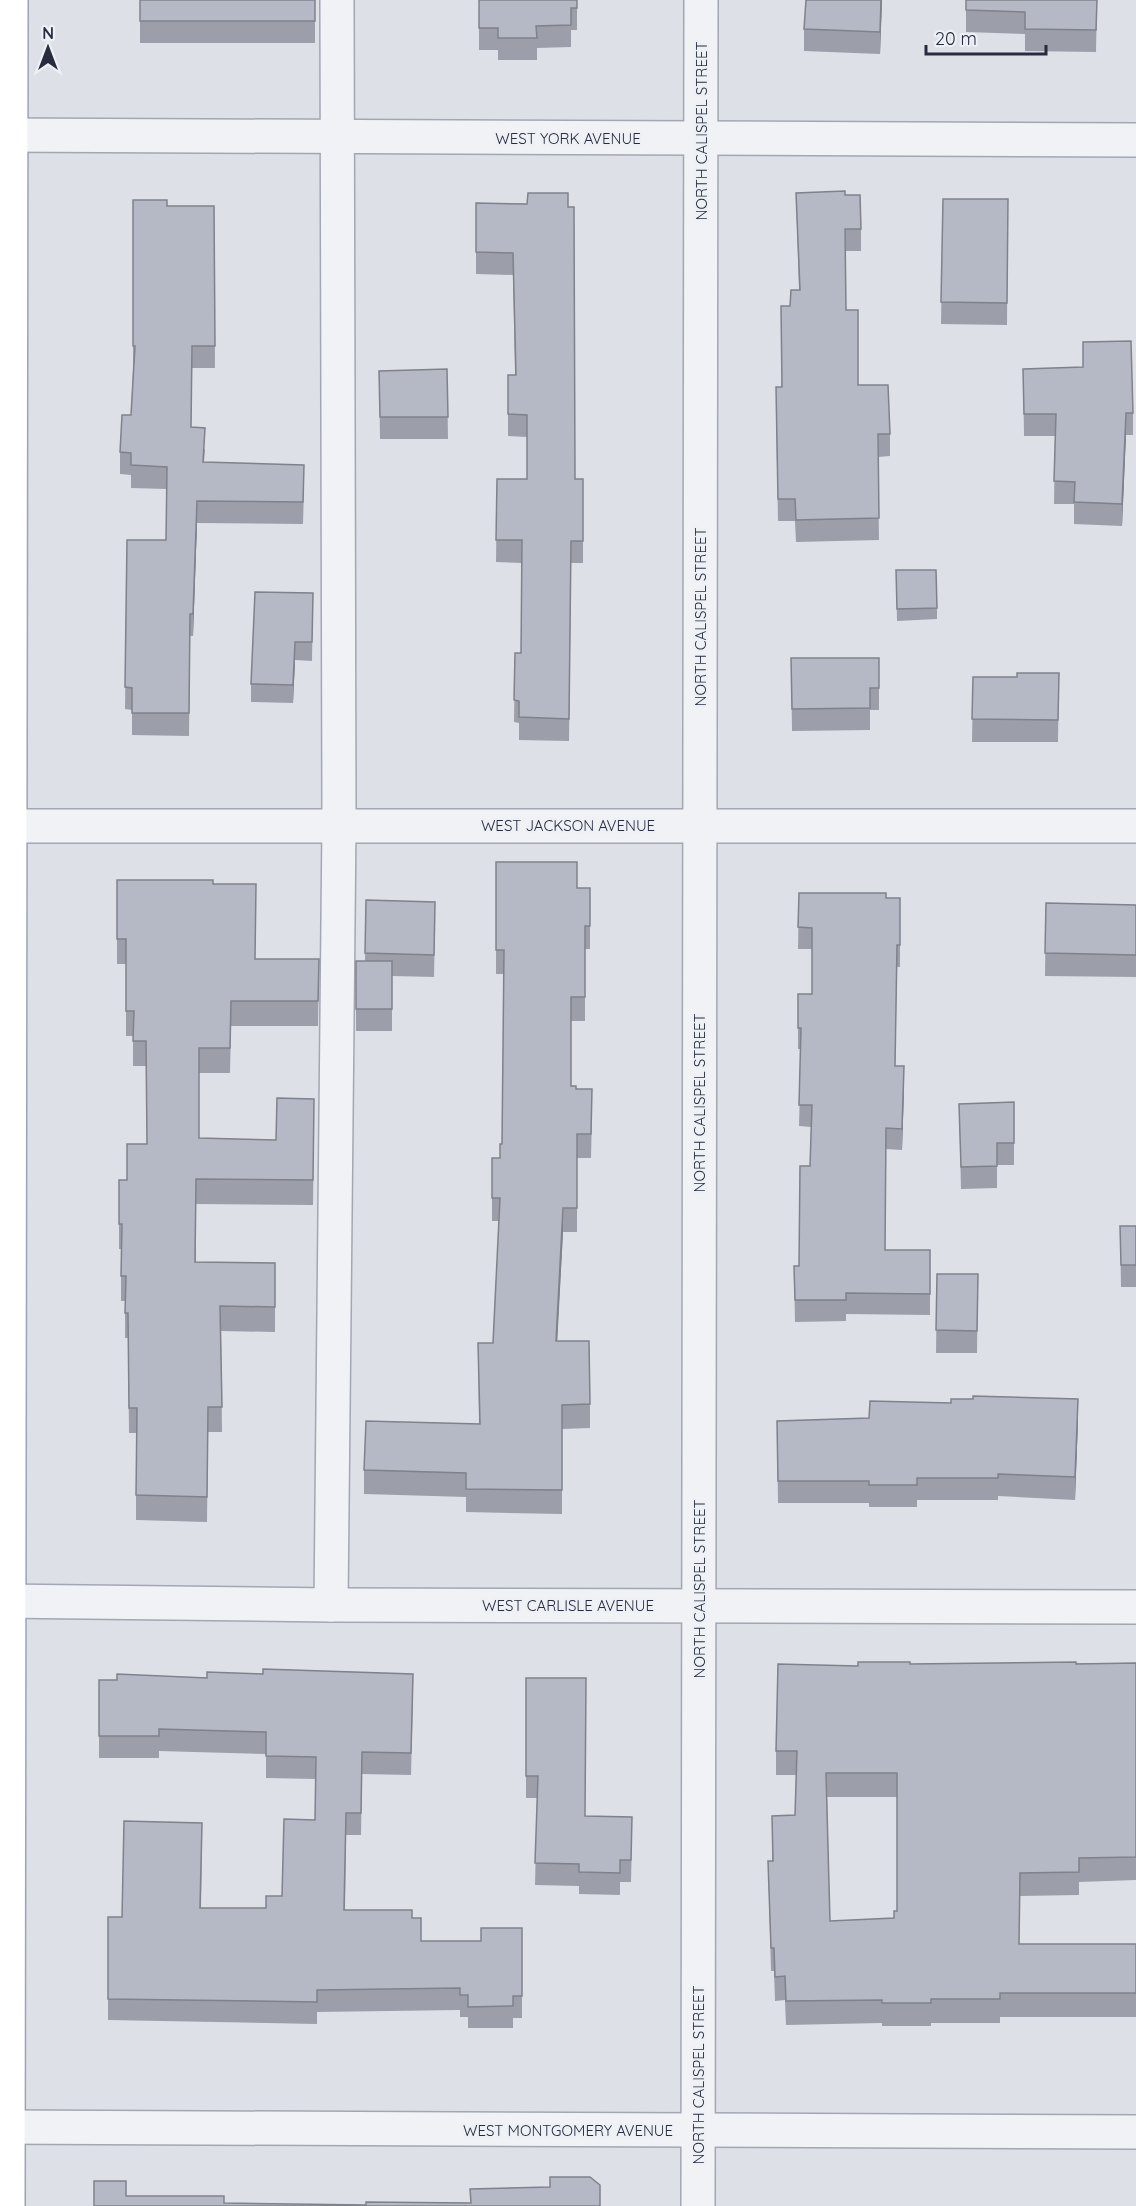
<svg xmlns="http://www.w3.org/2000/svg" width="1136" height="2206" font-family="Quicksand,sans-serif">
<rect width="100%" height="100%" fill="#dee0e8"/>
<g fill="none" stroke-linecap="round" stroke-linejoin="round">
<defs>
<g id="minor">
<path d="M 0,135 L 1136,140"/>
<path d="M 0,826 L 1136,826"/>
<path d="M 0,1601 L 331,1605 L 1136,1607"/>
<path d="M 331,1605 L 339,824 L 337,0"/>
<path d="M 0,2127 L 1136,2132"/>
<path d="M 698,2206 L 701,0"/>
</g>
<path id="major" d="M 8,2206 L 11,0"/>
</defs>
<!-- minor casing -->
<use href="#minor" stroke="#a3a7b2" stroke-width="36"/>
<!-- major casing -->
<use href="#major" stroke="#9da3b4" stroke-width="36"/>
<!-- minor -->
<use href="#minor" stroke="#f0f2f6" stroke-width="33"/>
<!-- major -->
<use href="#major" stroke="#fff" stroke-width="33"/>
</g>
<!-- wall -->
<g fill="#9c9fa9" fill-rule="evenodd">
<rect x="140" y="0" width="175" height="43"/>
<path d="M 479,0 L 577,0 L 577,30 L 571,30 L 571,47 L 537,48 L 537,60 L 498,60 L 498,50 L 479,50 Z"/>
<path d="M 882,0 L 880,54 L 804,51 L 804,29 Z"/>
<path d="M 966,0 L 1097,0 L 1096,52 L 1025,51 L 1025,34 L 966,32 Z"/>
<path d="M 796,193 L 845,195 L 861,229 L 861,251 L 845,251 L 846,310 L 858,385 L 890,434 L 890,456 L 878,457 L 879,540 L 796,542 L 795,521 L 778,521 L 776,409 L 781,387 L 790,306 L 799,290 Z"/>
<path d="M 943,199 L 1008,199 L 1007,325 L 941,324 Z"/>
<path d="M 133,200 L 167,206 L 214,206 L 215,368 L 192,368 L 191,427 L 205,450 L 204,462 L 304,487 L 303,524 L 197,523 L 193,636 L 190,636 L 189,736 L 132,735 L 132,710 L 125,709 L 127,540 L 166,540 L 166,489 L 131,488 L 131,475 L 120,474 L 120,452 L 131,415 L 133,368 Z"/>
<path d="M 476,203 L 527,204 L 575,479 L 583,479 L 583,563 L 571,563 L 569,741 L 519,740 L 519,723 L 514,722 L 515,653 L 521,653 L 522,563 L 496,562 L 497,479 L 527,479 L 527,437 L 508,436 L 508,375 L 515,375 L 513,275 L 476,274 Z"/>
<path d="M 447,369 L 448,439 L 380,439 L 379,371 Z"/>
<path d="M 1023,369 L 1133,413 L 1133,435 L 1126,435 L 1122,526 L 1074,524 L 1074,504 L 1054,504 L 1055,436 L 1024,436 Z"/>
<path d="M 896,570 L 937,608 L 937,619 L 897,621 Z"/>
<path d="M 313,593 L 312,661 L 295,660 L 293,703 L 251,702 L 251,684 Z"/>
<path d="M 791,658 L 879,658 L 879,710 L 870,710 L 870,730 L 792,731 Z"/>
<path d="M 1059,673 L 1058,742 L 972,742 L 973,677 L 1017,677 Z"/>
<path d="M 496,862 L 577,888 L 590,888 L 590,949 L 585,949 L 585,1021 L 571,1021 L 571,1086 L 576,1089 L 592,1113 L 591,1158 L 577,1158 L 577,1232 L 563,1232 L 557,1341 L 590,1404 L 590,1428 L 562,1429 L 562,1514 L 466,1512 L 466,1497 L 364,1494 L 364,1470 L 479,1424 L 478,1343 L 493,1343 L 499,1221 L 492,1221 L 492,1158 L 500,1158 L 502,1144 L 504,974 L 496,974 Z"/>
<path d="M 117,880 L 213,884 L 255,959 L 319,959 L 318,1026 L 231,1026 L 230,1073 L 199,1073 L 199,1138 L 276,1140 L 314,1124 L 313,1205 L 196,1204 L 196,1262 L 275,1263 L 275,1332 L 221,1331 L 222,1432 L 208,1432 L 207,1522 L 136,1520 L 136,1433 L 129,1433 L 128,1338 L 125,1338 L 125,1301 L 121,1301 L 121,1249 L 119,1249 L 119,1180 L 127,1180 L 147,1144 L 146,1066 L 133,1066 L 133,1036 L 126,1036 L 126,964 L 117,964 Z"/>
<path d="M 799,893 L 886,898 L 900,898 L 900,967 L 897,967 L 895,1066 L 904,1087 L 902,1150 L 886,1149 L 885,1250 L 930,1250 L 930,1315 L 846,1314 L 846,1321 L 795,1322 L 794,1266 L 799,1266 L 810,1166 L 811,1127 L 799,1126 L 801,1049 L 798,1049 L 798,1028 L 812,994 L 812,949 L 798,949 Z"/>
<path d="M 366,900 L 435,924 L 434,977 L 392,976 L 392,1031 L 356,1031 L 356,961 L 365,961 Z"/>
<path d="M 1046,903 L 1136,905 L 1136,977 L 1045,976 Z"/>
<path d="M 1014,1102 L 1014,1165 L 997,1165 L 997,1188 L 961,1189 L 959,1104 Z"/>
<path d="M 1120,1226 L 1136,1226 L 1136,1287 L 1121,1287 Z"/>
<path d="M 937,1274 L 978,1274 L 977,1353 L 936,1353 Z"/>
<path d="M 777,1421 L 1078,1421 L 1075,1500 L 998,1496 L 998,1500 L 917,1500 L 917,1507 L 869,1507 L 869,1503 L 778,1503 Z"/>
<path d="M 1136,1663 L 1136,1880 L 1079,1882 L 1079,1895 L 1020,1896 L 1019,1944 L 1136,1944 L 1136,2017 L 1000,2017 L 1000,2023 L 931,2023 L 931,2026 L 882,2026 L 882,2023 L 786,2025 L 785,2000 L 775,2001 L 774,1971 L 771,1971 L 768,1861 L 772,1861 L 772,1816 L 795,1815 L 796,1775 L 776,1775 L 776,1751 L 858,1666 L 910,1664 ZM 827,1797 L 897,1797 L 897,1911 L 894,1918 L 830,1921 Z"/>
<path d="M 526,1678 L 585,1816 L 632,1839 L 631,1882 L 620,1882 L 620,1895 L 579,1894 L 579,1886 L 535,1885 L 537,1798 L 526,1798 Z"/>
<path d="M 99,1680 L 413,1695 L 411,1775 L 362,1774 L 361,1835 L 346,1835 L 345,1910 L 412,1918 L 421,1941 L 481,1941 L 522,1928 L 522,2018 L 513,2018 L 513,2028 L 468,2028 L 468,2017 L 460,2017 L 460,2010 L 317,2012 L 317,2024 L 108,2020 L 108,1917 L 122,1917 L 202,1844 L 201,1908 L 266,1908 L 282,1896 L 315,1820 L 316,1779 L 266,1778 L 266,1754 L 159,1751 L 159,1758 L 99,1758 Z"/>
</g>
<!-- shaded-wall -->
<g fill="#7f828a">
<path d="M 881,0 L 882,0 L 880,54 L 880,32 Z"/>
<path d="M 1126,413 L 1126,435 L 1122,526 L 1122,504 Z"/>
<path d="M 197,501 L 197,523 L 193,636 L 193,614 Z"/>
<path d="M 295,642 L 295,660 L 293,703 L 293,685 Z"/>
<path d="M 904,1066 L 904,1087 L 902,1150 L 902,1129 Z"/>
<path d="M 563,1208 L 563,1232 L 556,1365 L 556,1341 Z"/>
<path d="M 1078,1399 L 1078,1421 L 1075,1500 L 1075,1477 Z"/>
</g>
<!-- building -->
<g fill="#b5b9c5" stroke="#7f828a" stroke-width="1.5" fill-rule="evenodd">
<rect x="140" y="0" width="175" height="21"/>
<path d="M 479,0 L 577,0 L 577,8 L 571,8 L 571,25 L 536,26 L 537,38 L 498,38 L 498,28 L 479,28 Z"/>
<path d="M 806,0 L 881,0 L 880,32 L 804,29 Z"/>
<path d="M 966,0 L 1097,0 L 1096,30 L 1025,29 L 1025,12 L 966,10 Z"/>
<path d="M 845,191 L 845,195 L 860,195 L 861,229 L 845,229 L 846,310 L 858,310 L 858,385 L 888,385 L 890,434 L 878,434 L 879,518 L 796,520 L 795,499 L 778,499 L 776,387 L 782,387 L 781,306 L 790,306 L 791,290 L 800,290 L 796,193 Z"/>
<path d="M 528,193 L 568,193 L 568,207 L 574,207 L 575,479 L 583,479 L 583,541 L 571,541 L 569,719 L 519,717 L 519,701 L 514,700 L 515,653 L 521,653 L 522,540 L 496,540 L 497,479 L 527,479 L 527,415 L 508,414 L 508,375 L 516,375 L 513,253 L 476,252 L 476,203 L 527,204 Z"/>
<path d="M 943,199 L 1008,199 L 1007,303 L 941,302 Z"/>
<path d="M 133,200 L 167,200 L 167,206 L 214,206 L 215,346 L 192,346 L 191,427 L 205,428 L 203,462 L 304,465 L 303,502 L 197,501 L 193,614 L 190,614 L 189,713 L 132,713 L 132,688 L 125,687 L 127,540 L 166,540 L 167,467 L 131,465 L 131,453 L 120,452 L 122,415 L 131,415 L 135,346 L 133,346 Z"/>
<path d="M 1131,341 L 1133,413 L 1126,413 L 1122,504 L 1074,502 L 1075,482 L 1054,481 L 1056,414 L 1024,414 L 1023,369 L 1083,367 L 1083,342 Z"/>
<path d="M 447,369 L 448,417 L 380,417 L 379,371 Z"/>
<path d="M 896,570 L 936,570 L 937,608 L 897,609 Z"/>
<path d="M 255,592 L 313,593 L 312,642 L 295,642 L 293,685 L 251,684 Z"/>
<path d="M 791,658 L 879,658 L 879,688 L 870,688 L 870,708 L 792,709 Z"/>
<path d="M 1017,673 L 1059,673 L 1058,720 L 972,719 L 973,677 L 1017,677 Z"/>
<path d="M 496,862 L 577,862 L 577,888 L 590,888 L 590,926 L 585,926 L 585,997 L 571,997 L 571,1086 L 576,1086 L 576,1089 L 592,1089 L 591,1134 L 577,1134 L 577,1208 L 563,1208 L 556,1341 L 589,1341 L 590,1404 L 562,1405 L 562,1490 L 466,1489 L 466,1473 L 364,1470 L 366,1421 L 480,1424 L 478,1343 L 493,1343 L 500,1198 L 492,1198 L 492,1158 L 500,1158 L 500,1144 L 502,1144 L 504,950 L 496,950 Z"/>
<path d="M 117,880 L 213,880 L 213,884 L 256,884 L 255,959 L 319,959 L 318,1001 L 231,1001 L 230,1048 L 199,1048 L 199,1138 L 276,1140 L 277,1098 L 314,1099 L 313,1180 L 196,1179 L 195,1262 L 275,1263 L 275,1307 L 220,1306 L 222,1407 L 208,1407 L 207,1497 L 136,1495 L 137,1408 L 129,1408 L 128,1313 L 125,1313 L 126,1276 L 121,1276 L 122,1224 L 119,1224 L 119,1180 L 127,1180 L 127,1144 L 147,1144 L 146,1041 L 133,1041 L 134,1011 L 126,1011 L 126,939 L 117,939 Z"/>
<path d="M 799,893 L 886,893 L 886,898 L 900,898 L 900,945 L 897,945 L 895,1066 L 904,1066 L 902,1129 L 886,1128 L 885,1250 L 930,1250 L 930,1294 L 846,1293 L 846,1300 L 795,1300 L 794,1266 L 799,1266 L 800,1166 L 810,1166 L 812,1105 L 799,1105 L 801,1028 L 798,1028 L 798,994 L 812,994 L 812,928 L 798,927 Z"/>
<path d="M 366,900 L 435,902 L 434,955 L 365,953 Z"/>
<path d="M 1046,903 L 1136,905 L 1136,955 L 1045,953 Z"/>
<rect x="356" y="961" width="36" height="48"/>
<path d="M 1014,1102 L 1014,1143 L 997,1143 L 997,1166 L 961,1167 L 959,1104 Z"/>
<path d="M 1120,1226 L 1136,1226 L 1136,1265 L 1121,1265 Z"/>
<path d="M 937,1274 L 978,1274 L 977,1331 L 936,1330 Z"/>
<path d="M 973,1396 L 1078,1399 L 1075,1477 L 998,1474 L 998,1478 L 917,1478 L 917,1485 L 869,1485 L 869,1481 L 778,1481 L 777,1421 L 869,1418 L 870,1401 L 951,1403 L 951,1399 L 973,1399 Z"/>
<path d="M 858,1662 L 910,1662 L 910,1664 L 1076,1662 L 1076,1664 L 1136,1663 L 1136,1857 L 1079,1858 L 1079,1872 L 1020,1873 L 1019,1944 L 1136,1944 L 1136,1993 L 1000,1993 L 1000,1999 L 931,1999 L 931,2003 L 882,2003 L 882,2000 L 786,2001 L 785,1976 L 775,1977 L 774,1948 L 771,1948 L 768,1861 L 773,1861 L 772,1816 L 795,1815 L 797,1751 L 776,1751 L 778,1664 L 858,1666 ZM 826,1773 L 897,1773 L 897,1911 L 894,1911 L 894,1918 L 830,1921 Z"/>
<path d="M 263,1669 L 413,1674 L 411,1753 L 362,1752 L 361,1813 L 346,1813 L 344,1910 L 412,1910 L 412,1918 L 421,1918 L 421,1941 L 481,1941 L 481,1928 L 522,1928 L 522,1996 L 513,1996 L 513,2006 L 468,2007 L 468,1995 L 460,1995 L 460,1988 L 317,1990 L 317,2002 L 108,1999 L 108,1917 L 122,1917 L 124,1821 L 202,1823 L 200,1908 L 266,1908 L 266,1896 L 282,1896 L 284,1819 L 315,1820 L 316,1757 L 266,1756 L 266,1732 L 159,1729 L 159,1736 L 99,1736 L 99,1680 L 117,1680 L 117,1674 L 207,1678 L 207,1672 L 263,1674 Z"/>
<path d="M 526,1678 L 586,1678 L 585,1816 L 632,1817 L 631,1860 L 620,1860 L 620,1873 L 579,1872 L 579,1864 L 535,1863 L 538,1776 L 526,1776 Z"/>
<path d="M 550,2177 L 590,2177 L 600,2185 L 600,2206 L 94,2206 L 94,2181 L 126,2181 L 126,2196 L 224,2196 L 224,2203 L 366,2205 L 366,2202 L 471,2203 L 470,2189 L 550,2187 Z"/>
</g>
<g text-anchor="middle" dominant-baseline="central" stroke-width="4.5" stroke-linejoin="round" paint-order="stroke">
<!-- street labels -->
<g font-size="15" fill="#272d3f" stroke="#edf0f5">
<text transform="translate(701 131) rotate(-90)">NORTH CALISPEL STREET</text>
<text x="568" y="138">WEST YORK AVENUE</text>
<text transform="translate(700 617) rotate(-90)">NORTH CALISPEL STREET</text>
<text x="568" y="825">WEST JACKSON AVENUE</text>
<text transform="translate(699 1103) rotate(-90)">NORTH CALISPEL STREET</text>
<text transform="translate(699 1589) rotate(-90)">NORTH CALISPEL STREET</text>
<text x="568" y="1605">WEST CARLISLE AVENUE</text>
<text transform="translate(698 2075) rotate(-90)">NORTH CALISPEL STREET</text>
<text x="568" y="2130">WEST MONTGOMERY AVENUE</text>
</g>
</g>
<!-- north arrow -->
<g transform="translate(48 48)" stroke="#edf0f5" stroke-width="4.5" paint-order="stroke">
<path d="M0-4.5L10 22L0 15L-10 22Z" fill="#272d3f"/>
<text y="-9" font-size="16" font-weight="bold" text-anchor="middle" fill="#272d3f">N</text>
</g>
<!-- scale -->
<path d="M926 45v9h120v-9" fill="none" stroke="#272d3f" stroke-width="3"/>
<text x="935" y="45" font-size="18" fill="#272d3f" stroke="#edf0f5" stroke-width="4.5" paint-order="stroke">20 m</text>
</svg>
